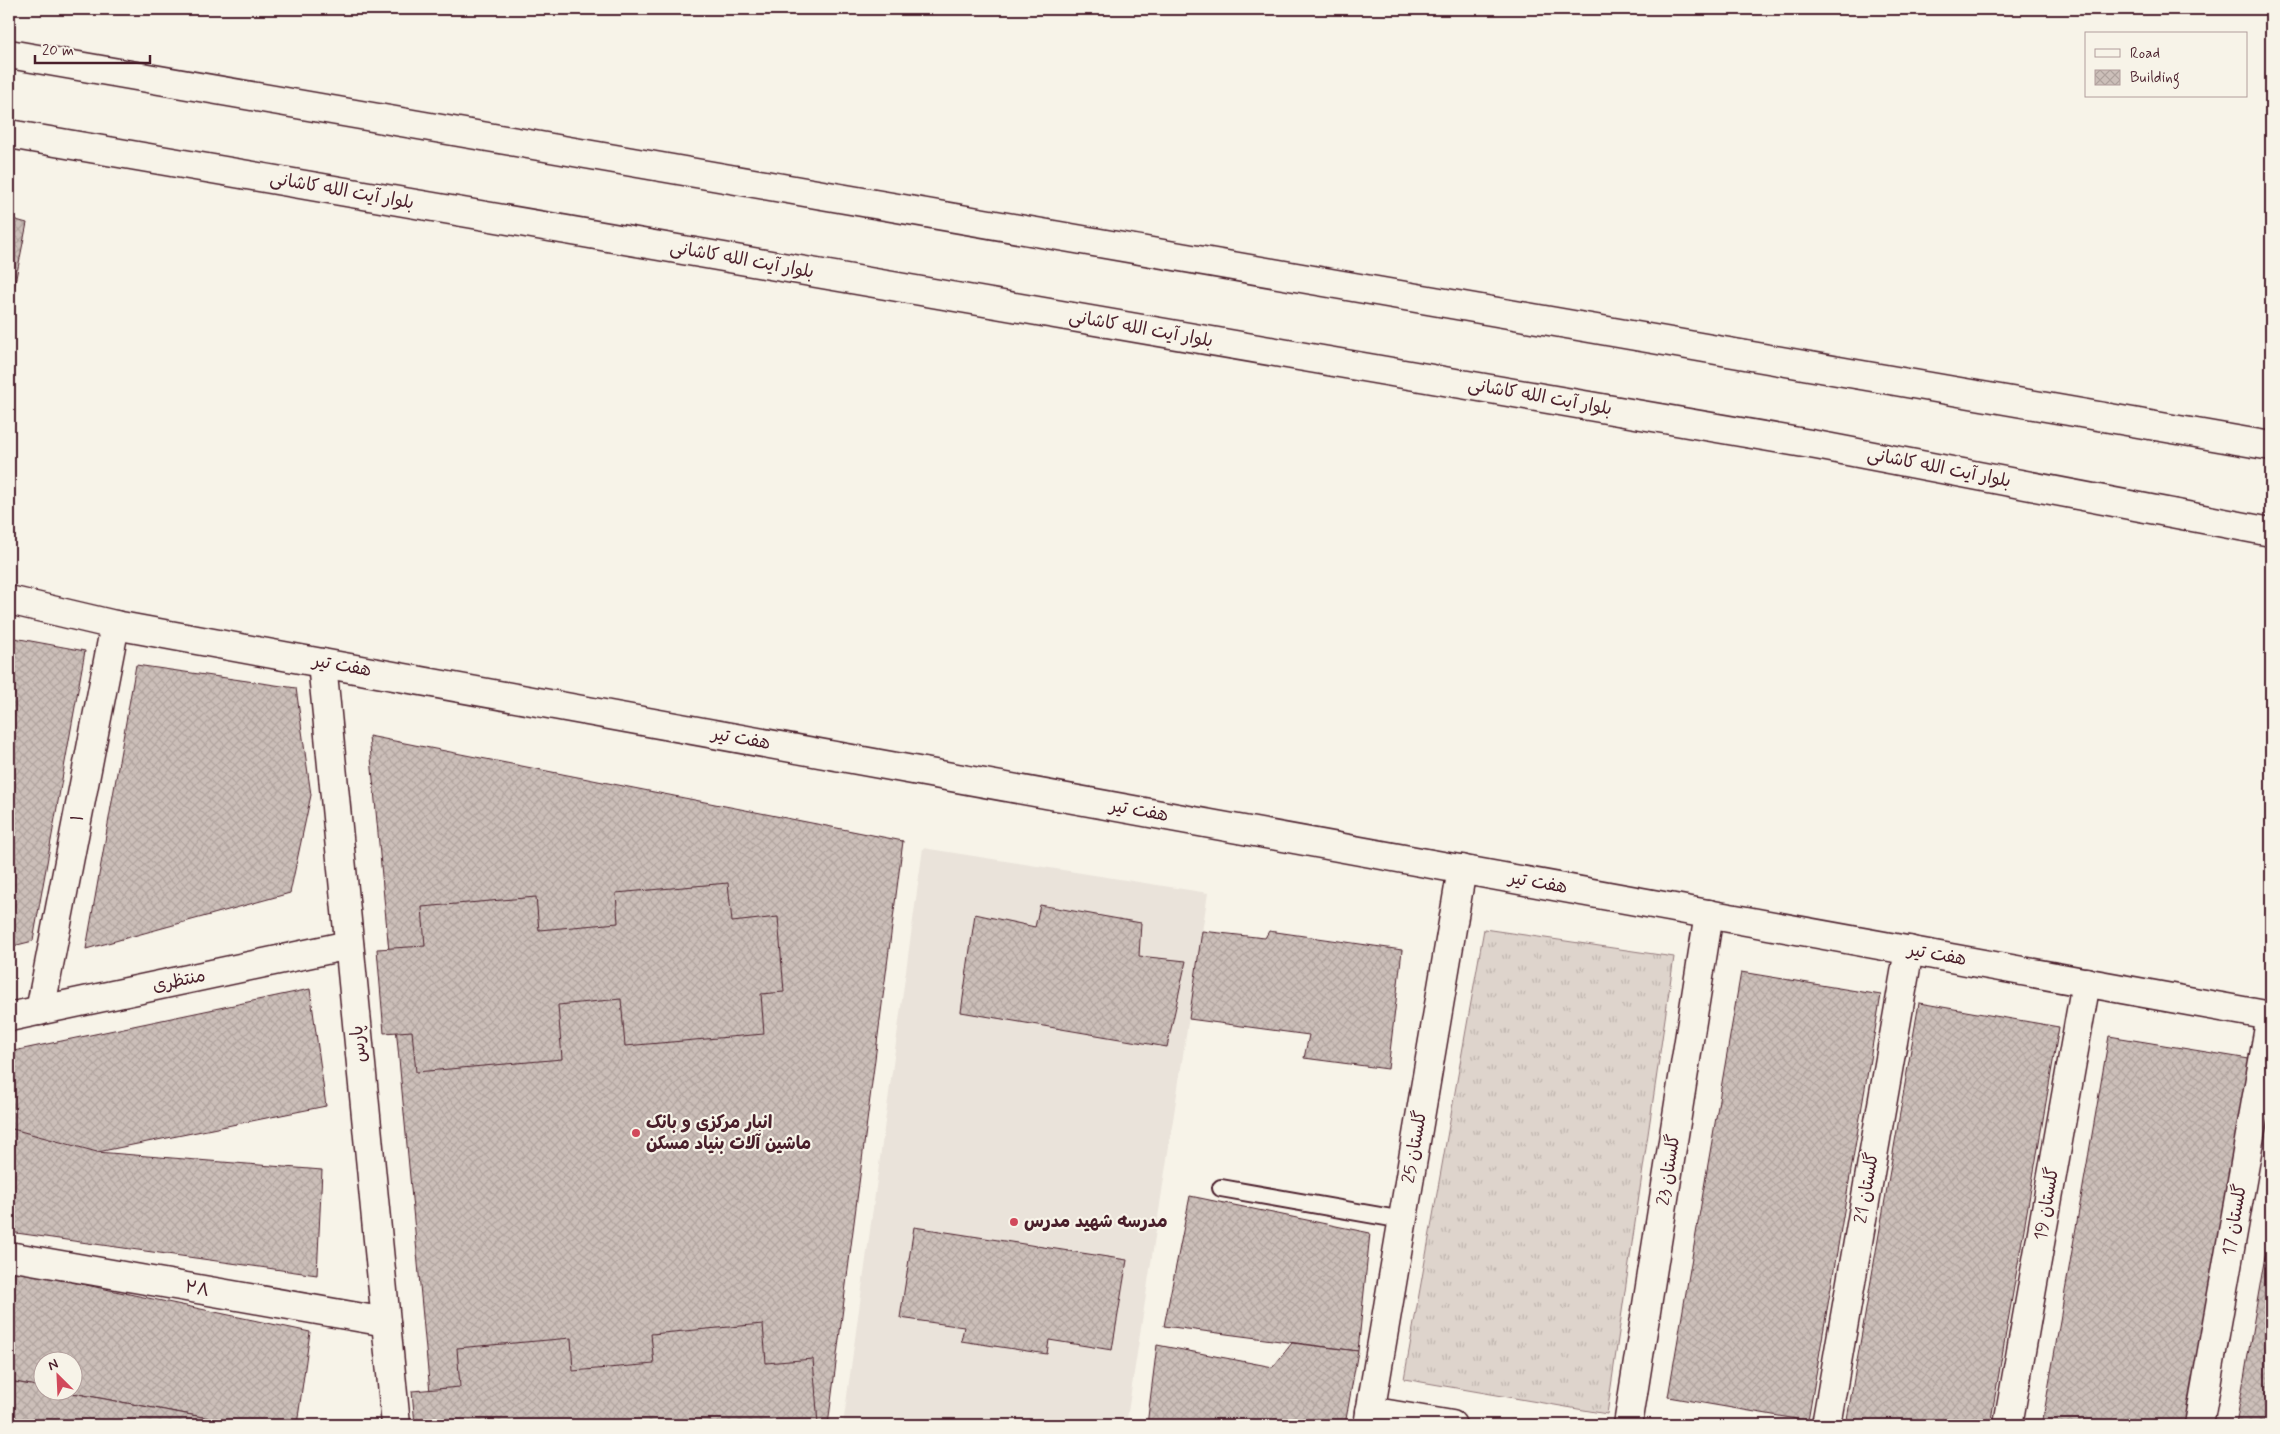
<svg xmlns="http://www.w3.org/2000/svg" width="2280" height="1434" font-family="Mynerve,'Playpen Sans Arabic',sans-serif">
<defs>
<pattern id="grass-tufts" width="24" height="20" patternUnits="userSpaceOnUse" patternTransform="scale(1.25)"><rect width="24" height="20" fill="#ded4cc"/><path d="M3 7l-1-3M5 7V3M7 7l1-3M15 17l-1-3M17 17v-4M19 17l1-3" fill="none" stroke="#c0b6af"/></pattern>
<pattern id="building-cross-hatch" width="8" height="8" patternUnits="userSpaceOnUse" patternTransform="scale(1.25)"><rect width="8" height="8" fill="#ccbfb9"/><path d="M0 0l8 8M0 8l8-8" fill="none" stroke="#b1a49f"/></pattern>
</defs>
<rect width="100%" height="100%" fill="#f7f3e8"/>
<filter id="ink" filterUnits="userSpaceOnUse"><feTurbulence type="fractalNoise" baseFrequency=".02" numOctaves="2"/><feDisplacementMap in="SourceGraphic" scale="10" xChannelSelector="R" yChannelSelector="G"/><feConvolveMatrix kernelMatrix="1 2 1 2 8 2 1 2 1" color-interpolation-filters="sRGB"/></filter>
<g filter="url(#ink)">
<!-- built -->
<path fill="#eae3da" d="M 923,848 L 1208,893 L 1126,1425 L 843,1425 Z"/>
<!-- grass -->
<path fill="url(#grass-tufts)" stroke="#947a7c" d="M 1484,929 L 1674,957 L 1607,1414 L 1404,1379 Z"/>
<!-- building -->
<g fill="url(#building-cross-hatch)" stroke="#4a1f2b">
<path d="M 9,218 L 27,223 L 9,313 Z"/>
<path d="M 9,637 L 85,651 L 33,941 L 9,947 Z"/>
<path d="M 136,665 L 296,688 L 311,795 L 290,893 L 86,949 Z"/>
<path d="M 369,736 L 903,841 L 828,1425 L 433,1425 Z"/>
<path d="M 728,883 L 732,922 L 778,917 L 784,992 L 761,994 L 764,1034 L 625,1046 L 621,999 L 558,1005 L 562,1059 L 416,1072 L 412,1031 L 384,1033 L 377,949 L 425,946 L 422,907 L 536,897 L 539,930 L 618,923 L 616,893 Z"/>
<path d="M 1040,905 L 1141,923 L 1139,956 L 1186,961 L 1167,1047 L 961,1012 L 975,914 L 1035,927 Z"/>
<path d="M 1202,931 L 1265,938 L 1269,931 L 1402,950 L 1388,1069 L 1304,1058 L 1309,1035 L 1189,1019 Z"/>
<path d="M 1741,972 L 1881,995 L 1808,1421 L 1668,1397 Z"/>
<path d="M 310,989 L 326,1106 L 58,1160 L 9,1142 L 9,1052 Z"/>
<path d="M 1919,1003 L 2059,1027 L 1990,1425 L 1846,1425 Z"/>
<path d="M 2109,1036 L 2249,1059 L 2186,1425 L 2042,1425 Z"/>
<path d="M 9,1128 L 97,1152 L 322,1170 L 317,1275 L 9,1232 Z"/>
<path d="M 1190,1196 L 1370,1233 L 1358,1351 L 1164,1326 Z"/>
<path d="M 2271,1221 L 2271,1425 L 2236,1425 Z"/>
<path d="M 914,1227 L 1127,1260 L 1112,1350 L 1049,1340 L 1047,1354 L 961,1341 L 964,1327 L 900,1318 Z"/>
<path d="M 10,1269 L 310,1332 L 297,1425 L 246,1425 L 67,1392 L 72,1392 L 72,1362 L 42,1362 L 42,1387 L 9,1381 Z"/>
<path d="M 763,1324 L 766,1363 L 813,1359 L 818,1425 L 415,1425 L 412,1391 L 460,1387 L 457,1348 L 571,1338 L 573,1371 L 654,1364 L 651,1334 Z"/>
<path d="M 1292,1343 L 1358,1351 L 1345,1425 L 1147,1425 L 1157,1345 L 1273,1367 Z"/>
<path d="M 9,1381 L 42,1387 L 42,1392 L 67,1392 L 246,1425 L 9,1425 Z"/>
</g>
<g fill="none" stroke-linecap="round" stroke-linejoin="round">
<defs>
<path id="lane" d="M 1221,1188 L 1403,1220"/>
<g id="street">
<path d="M 9,600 L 115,625 L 322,663 L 2271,1016"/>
<path d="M 322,663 L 396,1425"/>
<path d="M 40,1011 L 115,625"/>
<path d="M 9,1017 L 349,945"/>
<path d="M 9,1256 L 386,1322"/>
<path d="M 1370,1411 L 1452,1425"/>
<path d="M 1368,1425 L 1462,869"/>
<path d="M 1628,1425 L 1709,914"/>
<path d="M 1826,1425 L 1909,950"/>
<path d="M 2008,1425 L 2086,982"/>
<path d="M 2199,1425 L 2271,1016"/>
</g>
<g id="primary">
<path d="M 9,54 L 2271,446"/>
<path d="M 9,134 L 1816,445 L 2271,532"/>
</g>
</defs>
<!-- lane casing -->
<use href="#lane" stroke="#4a1f2b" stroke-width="20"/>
<!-- street casing -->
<use href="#street" stroke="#4a1f2b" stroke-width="31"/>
<!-- primary casing -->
<use href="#primary" stroke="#4a1f2b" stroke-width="31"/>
<!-- lane -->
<use href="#lane" stroke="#f7f3e8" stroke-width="16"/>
<!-- street -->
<use href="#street" stroke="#f7f3e8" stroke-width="28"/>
<!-- primary -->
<use href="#primary" stroke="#f7f3e8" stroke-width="28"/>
</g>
</g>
<!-- markers -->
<g fill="#d1495b" stroke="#f7f3e8" stroke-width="2">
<circle cx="636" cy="1133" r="5"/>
<circle cx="1014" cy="1222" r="5"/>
</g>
<g text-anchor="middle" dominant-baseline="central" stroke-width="4.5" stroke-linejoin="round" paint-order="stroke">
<!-- street labels -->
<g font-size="18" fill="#4a1f2b" stroke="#f7f3e8">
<text transform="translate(342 191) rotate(10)">بلوار آیت الله کاشانی</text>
<text transform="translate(742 260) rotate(10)">بلوار آیت الله کاشانی</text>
<text transform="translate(1141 329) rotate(10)">بلوار آیت الله کاشانی</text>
<text transform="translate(1540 397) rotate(10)">بلوار آیت الله کاشانی</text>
<text transform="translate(1939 468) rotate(11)">بلوار آیت الله کاشانی</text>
<text transform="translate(342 666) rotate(10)">هفت تیر</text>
<text transform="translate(741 739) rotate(10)">هفت تیر</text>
<text transform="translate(1139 811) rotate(10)">هفت تیر</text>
<text transform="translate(78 818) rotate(-79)">۱</text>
<text transform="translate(1538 883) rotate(10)">هفت تیر</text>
<text transform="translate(1937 955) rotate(10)">هفت تیر</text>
<text transform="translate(179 981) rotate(-12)">منتظری</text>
<text transform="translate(359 1044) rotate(-96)">پارس</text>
<text transform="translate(1415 1147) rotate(-80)">گلستان 25</text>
<text transform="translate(1669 1170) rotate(-81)">گلستان 23</text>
<text transform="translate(1867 1188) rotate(-80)">گلستان 21</text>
<text transform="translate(2047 1204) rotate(-80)">گلستان 19</text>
<text transform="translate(2235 1220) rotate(-80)">گلستان 17</text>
<text transform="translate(197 1289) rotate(10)">۲۸</text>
</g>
<!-- poi labels -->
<g font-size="18" font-weight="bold" fill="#4a1f2b" stroke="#f7f3e8" text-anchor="start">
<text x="646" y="1123">انبار مرکزی و بانک<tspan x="646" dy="21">ماشین آلات بنیاد مسکن</tspan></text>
<text x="1024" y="1222">مدرسه شهید مدرس</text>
</g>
</g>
<!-- margin -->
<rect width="2280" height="1434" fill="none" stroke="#f7f3e8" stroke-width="30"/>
<rect x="15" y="15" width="2250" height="1404" fill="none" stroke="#4a1f2b" stroke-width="2" filter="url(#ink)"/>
<!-- legend -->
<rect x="2085" y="32" width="162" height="65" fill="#f7f3e8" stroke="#b29e9c"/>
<rect x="2095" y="49" width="25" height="8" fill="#f7f3e8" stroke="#b29e9c"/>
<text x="2130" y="58" font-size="15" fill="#4a1f2b">Road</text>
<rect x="2095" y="70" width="25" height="15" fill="url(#building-cross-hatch)" stroke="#b29e9c"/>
<text x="2130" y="82" font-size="15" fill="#4a1f2b">Building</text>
<!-- north arrow -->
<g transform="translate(58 1376) rotate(336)"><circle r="24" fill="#f7f3e8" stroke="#b29e9c"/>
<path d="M0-4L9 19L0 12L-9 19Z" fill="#d1495b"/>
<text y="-8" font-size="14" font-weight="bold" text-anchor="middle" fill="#4a1f2b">N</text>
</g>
<!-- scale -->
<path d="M35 55v8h115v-8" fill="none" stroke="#4a1f2b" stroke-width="2.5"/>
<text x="42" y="55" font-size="15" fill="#4a1f2b" stroke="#f7f3e8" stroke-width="4" paint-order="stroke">20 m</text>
</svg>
